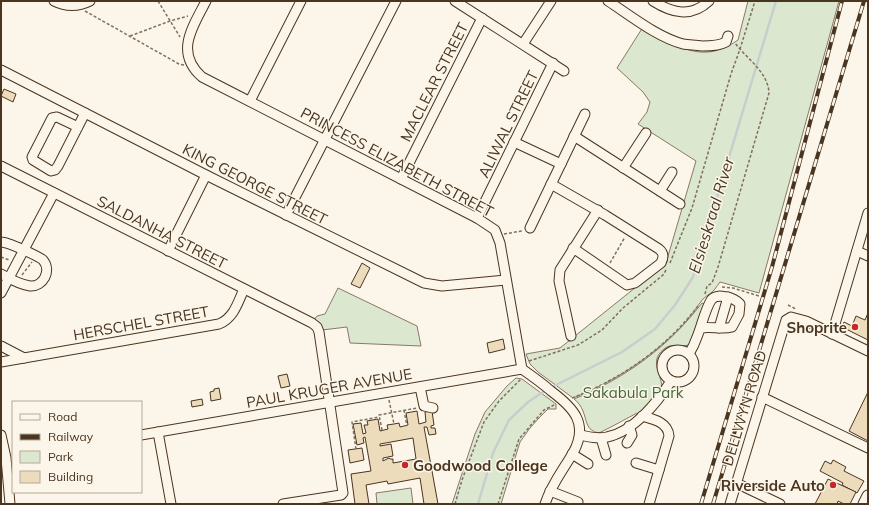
<svg xmlns="http://www.w3.org/2000/svg" width="869" height="505" font-family="Mulish,sans-serif">
<rect width="100%" height="100%" fill="#fbf6e9"/>
<!-- green -->
<g fill="#dce7d0" stroke="#887966">
<path d="M 748,1 L 839,1 L 759,293 L 720,282 C 718,284 717,287 715,289 C 712,293 707,295 703,299 C 696,308 690,317 683,325 C 652,357 614,382 573,398 L 538,372 L 530,364 L 526,354 L 560,348 L 666,263 L 696,161 L 638,124 L 647,112 L 650,102 L 643,92 L 617,68 L 643,27 C 675,45 702,66 738,40 Z"/>
<path d="M 338,288 L 417,326 L 421,346 L 350,343 L 347,327 L 322,330 L 314,320 L 317,316 L 325,314 Z"/>
<path d="M 702,303 L 707,305 L 691,344 C 683,348 675,343 667,347 C 645,360 665,377 661,389 C 658,396 644,409 639,415 L 637,413 L 611,427 L 599,433 C 586,431 587,421 583,411 C 581,406 578,402 574,399 C 626,378 668,347 702,303 Z"/>
<path d="M 516,378 L 522,379 L 556,404 L 556,409 L 548,409 L 539,418 L 530,428 L 520,442 L 501,504 L 452,504 L 475,434 L 485,412 L 507,386 Z"/>
<path d="M 411,488 L 413,504 L 377,504 L 376,493 Z"/>
</g>
<g fill="none" stroke-linecap="round" stroke-linejoin="round">
<!-- stream -->
<g stroke="#c9cecd" stroke-width="2.5">
<path d="M 550,388 L 622,352 L 655,329 L 675,305 L 693,277 L 776,1"/>
<path d="M 478,504 L 493,453 L 509,420 L 528,402 L 546,390"/>
</g>
</g>
<!-- building -->
<g fill="#ecdcbc" stroke="#4a3520" fill-rule="evenodd">
<path d="M 4,89 L 16,94 L 13,102 L 1,96 Z"/>
<path d="M 362,263 L 370,268 L 360,288 L 351,284 Z"/>
<path d="M 868,313 L 868,340 L 842,327 L 844,322 L 852,326 L 856,316 L 865,320 Z"/>
<path d="M 503,339 L 505,349 L 489,353 L 487,343 Z"/>
<path d="M 287,374 L 290,386 L 281,388 L 278,376 Z"/>
<path d="M 219,388 L 221,399 L 211,401 L 210,392 L 214,391 L 214,389 Z"/>
<path d="M 868,392 L 868,441 L 849,431 Z"/>
<path d="M 202,399 L 203,405 L 192,407 L 191,401 Z"/>
<path d="M 417,411 L 419,424 L 426,422 L 425,412 L 432,411 L 434,425 L 431,426 L 431,428 L 435,428 L 436,434 L 429,435 L 427,427 L 424,427 L 438,504 L 424,504 L 420,478 L 388,484 L 387,481 L 366,485 L 369,504 L 355,504 L 351,474 L 371,471 L 365,437 L 363,438 L 364,443 L 357,445 L 353,424 L 361,423 L 363,434 L 366,433 L 364,425 L 368,425 L 367,421 L 378,419 L 380,431 L 388,429 L 387,425 L 394,424 L 399,423 L 400,427 L 408,425 L 406,413 ZM 413,438 L 416,459 L 393,463 L 393,459 L 390,459 L 389,458 L 383,461 L 383,458 L 393,456 L 391,444 L 380,446 L 380,444 Z"/>
<path d="M 362,448 L 364,460 L 350,463 L 348,450 Z"/>
<path d="M 833,460 L 846,467 L 844,471 L 864,481 L 857,493 L 842,485 L 843,483 L 820,471 L 825,461 L 831,464 Z"/>
<path d="M 828,479 L 856,492 L 850,504 L 844,504 L 838,501 L 837,504 L 815,504 Z"/>
</g>
<g fill="none" stroke-linecap="round" stroke-linejoin="round">
<defs>
<g id="minor">
<path d="M 54,1 C 66,7 78,7 90,1"/>
<path d="M 206,1 C 193,27 174,52 202,77 L 477,218 L 495,230 L 500,243 L 522,369"/>
<path d="M 455,1 L 564,71"/>
<path d="M 608,1 C 631,16 657,37 683,44 C 689,45 696,45 702,46 C 710,46 719,46 726,42 L 728,36"/>
<path d="M 653,1 C 672,13 691,18 709,1"/>
<path d="M 523,44 L 551,1"/>
<path d="M 1,70 L 206,175 L 424,283 L 442,286 L 506,280"/>
<path d="M 250,101 L 301,1"/>
<path d="M 78,127 L 57,117 L 52,118 L 32,157 L 33,160 L 51,171 L 55,170 L 58,166 L 85,113"/>
<path d="M 574,136 L 680,204"/>
<path d="M 514,142 L 561,164"/>
<path d="M 1,166 L 312,323 L 317,327 L 319,332 L 343,493 L 341,495 L 283,504"/>
<path d="M 623,168 L 646,133"/>
<path d="M 401,179 L 482,18"/>
<path d="M 551,184 L 605,215 L 659,249 C 664,253 664,257 661,263 L 635,283 L 627,285 L 573,248"/>
<path d="M 660,191 L 672,172"/>
<path d="M 286,215 L 396,1"/>
<path d="M 477,218 L 553,63"/>
<path d="M 530,228 L 585,114"/>
<path d="M 1,242 C 8,242 38,256 43,260 C 52,271 43,287 30,286 C 22,285 8,278 1,274"/>
<path d="M 168,251 L 206,175"/>
<path d="M 857,251 L 868,256"/>
<path d="M 1,293 L 54,193"/>
<path d="M 719,328 L 728,297"/>
<path d="M 832,334 L 868,213"/>
<path d="M 571,336 L 559,281 L 560,270 L 598,210"/>
<path d="M 1,346 L 24,358"/>
<circle cx="678" cy="366" r="16"/>
<path d="M 689,354 C 692,349 695,343 697,337 C 701,328 706,306 712,299 C 716,295 721,296 727,297 C 732,298 736,300 740,304 L 739,314 L 732,327 C 722,330 711,326 701,328"/>
<path d="M 1,362 L 219,324 C 234,318 238,302 244,289"/>
<path d="M 522,369 C 532,376 542,383 551,391 C 574,408 589,424 573,453 C 563,470 551,485 545,504"/>
<path d="M 420,387 L 424,406 L 433,408"/>
<path d="M 762,397 L 868,448"/>
<path d="M 642,416 C 653,419 668,422 669,436 L 649,504"/>
<path d="M 158,432 L 171,504"/>
<path d="M 1,435 L 6,458 L 10,504"/>
<path d="M 141,435 L 522,369"/>
<path d="M 580,435 C 589,437 598,439 607,437 C 633,432 657,403 671,381"/>
<path d="M 601,438 L 606,455"/>
<path d="M 627,443 L 632,435 L 629,426"/>
<path d="M 572,454 L 588,464"/>
<path d="M 636,463 L 659,470"/>
<path d="M 736,483 L 780,504"/>
<path d="M 550,491 L 578,502"/>
<path d="M 730,504 L 786,320 L 791,317 L 806,321 L 868,351"/>
</g>
<path id="major" d="M 864,504 L 868,496"/>
</defs>
<!-- minor casing -->
<use href="#minor" stroke="#4a3520" stroke-width="11"/>
<!-- major casing -->
<use href="#major" stroke="#4a3520" stroke-width="13"/>
<!-- path -->
<g stroke="#7f6f5c" stroke-width="1.5" stroke-dasharray="3 2" stroke-linecap="butt">
<path d="M 158,1 L 180,37"/>
<path d="M 85,11 L 179,64 L 184,65"/>
<path d="M 130,36 L 170,21 L 188,16"/>
<path d="M 504,234 L 522,231"/>
<path d="M 1,257 L 9,260"/>
<path d="M 610,263 L 625,237"/>
<path d="M 670,263 L 692,208 L 731,74 L 740,49 L 755,1"/>
<path d="M 22,275 L 32,262"/>
<path d="M 722,287 L 733,288 L 759,296"/>
<path d="M 705,294 L 707,286 L 712,283 L 718,267 L 769,93 C 768,72 747,59 735,43"/>
<path d="M 788,305 L 796,309"/>
<path d="M 529,361 L 578,345 L 602,330 L 623,308 L 663,275 L 666,270"/>
<path d="M 572,398 C 621,379 666,348 698,306"/>
<path d="M 389,400 L 394,424"/>
<path d="M 404,410 L 407,426"/>
<path d="M 382,430 L 379,415 L 417,408"/>
<path d="M 356,449 L 352,422 L 379,417"/>
<path d="M 455,504 L 462,480 L 484,422 L 499,401 L 521,379"/>
<path d="M 498,504 L 519,439 L 544,410 L 556,404"/>
</g>
<!-- minor -->
<use href="#minor" stroke="#fbf6e9" stroke-width="9"/>
<!-- major -->
<use href="#major" stroke="#fbf6e9" stroke-width="11"/>
<defs>
<g id="rail">
<path d="M 701,504 L 772,267 L 842,1"/>
<path d="M 713,504 L 864,1"/>
</g>
</defs>
<!-- rail casing -->
<use href="#rail" stroke="#4a3520" stroke-width="4"/>
<!-- rail -->
<use href="#rail" stroke="#fbf6e9" stroke-width="2.5" stroke-dasharray="8" stroke-linecap="butt"/>
</g>
<!-- markers -->
<g fill="#c62828" stroke="#fbf6e9" stroke-width="1.5">
<circle cx="855" cy="327" r="4"/>
<circle cx="405" cy="465" r="4"/>
<circle cx="833" cy="485" r="4"/>
</g>
<g text-anchor="middle" dominant-baseline="central" stroke-width="3" stroke-linejoin="round" paint-order="stroke">
<!-- street labels -->
<g font-size="15" fill="#4a3520" stroke="#fbf6e9">
<text transform="translate(434 82) rotate(-63)">MACLEAR STREET</text>
<text transform="translate(508 124) rotate(-64)">ALIWAL STREET</text>
<text transform="translate(397 162) rotate(28)">PRINCESS ELIZABETH STREET</text>
<text transform="translate(255 184) rotate(27)">KING GEORGE STREET</text>
<text transform="translate(162 232) rotate(27)">SALDANHA STREET</text>
<text transform="translate(141 323) rotate(-10)">HERSCHEL STREET</text>
<text transform="translate(329 388) rotate(-10)">PAUL KRUGER AVENUE</text>
<text transform="translate(744 408) rotate(-73)">DELLWYN ROAD</text>
</g>
<!-- poi labels -->
<g font-size="15" font-weight="bold" fill="#4a3520" stroke="#fbf6e9" text-anchor="end">
<text x="847" y="327">Shoprite</text>
<text x="413" y="465" text-anchor="start">Goodwood College</text>
<text x="825" y="485">Riverside Auto</text>
</g>
<!-- park labels -->
<g font-size="15" fill="#436837" stroke="#fbf6e9">
<text x="633" y="392">Sakabula Park</text>
</g>
<!-- water labels -->
<g font-size="16" font-style="italic" fill="#4a3520" stroke="#fbf6e9">
<text transform="translate(711 215) rotate(-73)">Elsieskraal River</text>
</g>
</g>
<!-- border -->
<rect width="869" height="505" fill="none" stroke="#4a3520" stroke-width="4"/>
<!-- legend -->
<rect x="12" y="401" width="130" height="92" fill="#fbf6e9" stroke="#b4a999"/>
<rect x="20" y="414" width="20" height="6" fill="#fbf6e9" stroke="#b4a999"/>
<text x="48" y="421" font-size="12" fill="#4a3520">Road</text>
<rect x="20" y="434" width="20" height="6" fill="#4a3520" stroke="#b4a999"/>
<text x="48" y="441" font-size="12" fill="#4a3520">Railway</text>
<rect x="20" y="451" width="20" height="12" fill="#dce7d0" stroke="#b4a999"/>
<text x="48" y="461" font-size="12" fill="#4a3520">Park</text>
<rect x="20" y="471" width="20" height="12" fill="#ecdcbc" stroke="#b4a999"/>
<text x="48" y="481" font-size="12" fill="#4a3520">Building</text>
</svg>
